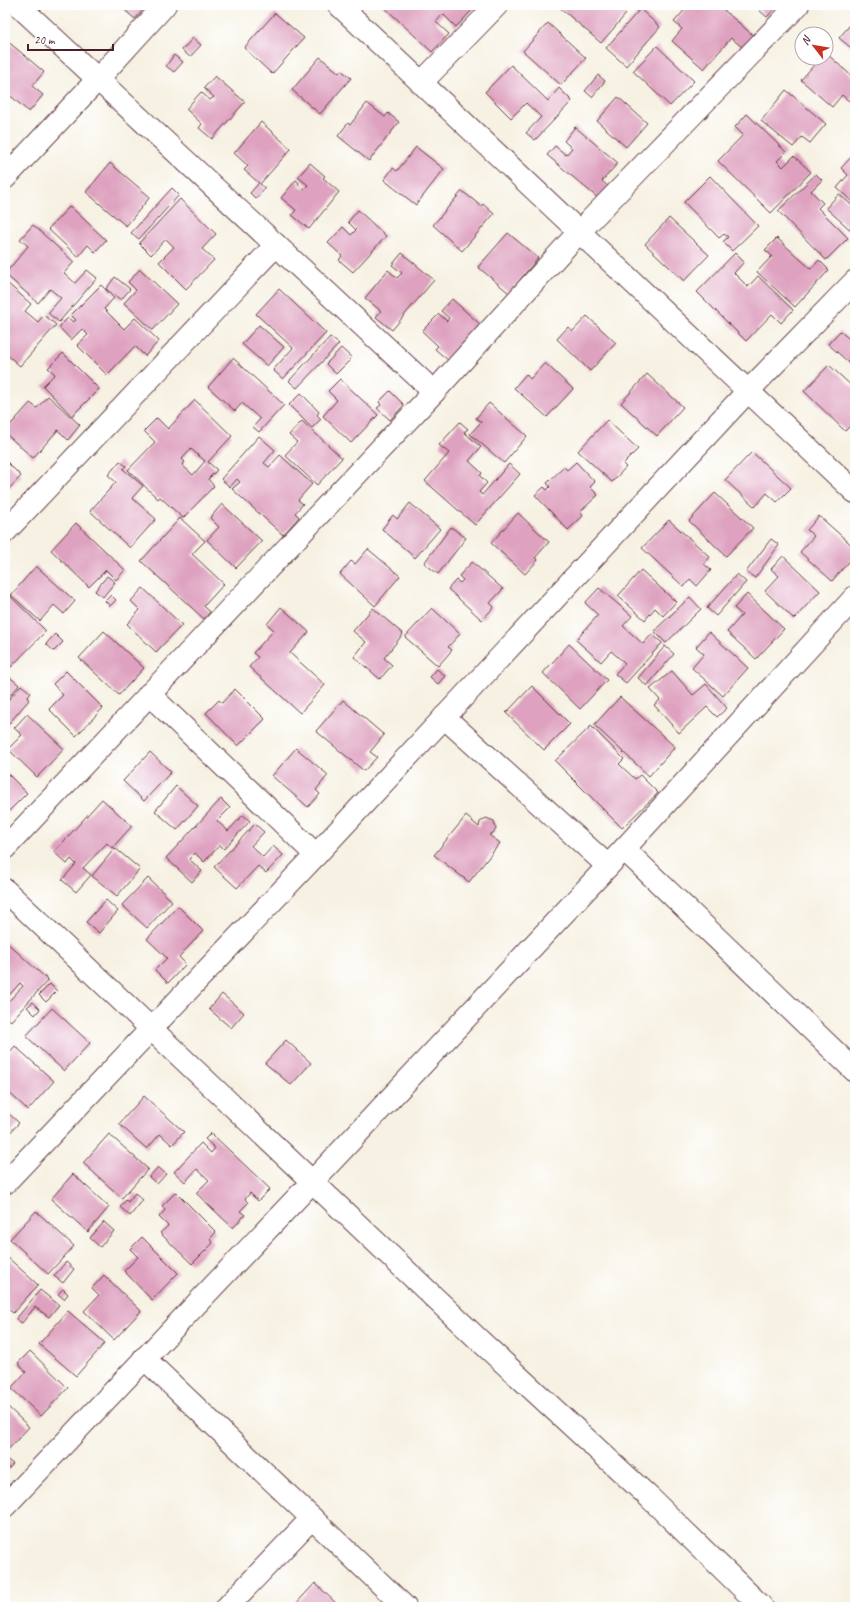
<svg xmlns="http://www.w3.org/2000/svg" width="860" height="1612" font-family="Caveat,sans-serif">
<rect width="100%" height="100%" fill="#fff"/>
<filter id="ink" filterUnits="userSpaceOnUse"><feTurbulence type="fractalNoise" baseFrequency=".025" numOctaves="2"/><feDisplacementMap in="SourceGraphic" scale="8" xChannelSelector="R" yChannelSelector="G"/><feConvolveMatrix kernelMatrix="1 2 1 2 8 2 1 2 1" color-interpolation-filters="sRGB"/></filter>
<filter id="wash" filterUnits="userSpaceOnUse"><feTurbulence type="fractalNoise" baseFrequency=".012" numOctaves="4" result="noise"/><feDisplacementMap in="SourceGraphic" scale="16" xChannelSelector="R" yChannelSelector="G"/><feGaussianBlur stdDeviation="0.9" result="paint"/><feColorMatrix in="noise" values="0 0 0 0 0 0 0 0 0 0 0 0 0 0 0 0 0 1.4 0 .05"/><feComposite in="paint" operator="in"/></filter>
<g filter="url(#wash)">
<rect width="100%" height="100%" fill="#f6f1e2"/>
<g id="blocks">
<!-- building -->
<g fill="#dea1bf" fill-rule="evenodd">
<path d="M 119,5 L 147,5 L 135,19 Z"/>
<path d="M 382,5 L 473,5 L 475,7 L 456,27 L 443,14 L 436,22 L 449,34 L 432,52 Z"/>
<path d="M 557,5 L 616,5 L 626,14 L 601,43 Z"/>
<path d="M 689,5 L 718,5 L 753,35 L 742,47 L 731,38 L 704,69 L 672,41 L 682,29 L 674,22 Z"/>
<path d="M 763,5 L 778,5 L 767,17 L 759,10 Z"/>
<path d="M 640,9 L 660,27 L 626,66 L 606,48 Z"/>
<path d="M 275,13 L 304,38 L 272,74 L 244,48 Z"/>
<path d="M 855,19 L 855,51 L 839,38 Z"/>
<path d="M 548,23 L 586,58 L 561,85 L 523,51 Z"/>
<path d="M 193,38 L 201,45 L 190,57 L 182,50 Z"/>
<path d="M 5,39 L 44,72 L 32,86 L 43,95 L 29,112 L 5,91 Z"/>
<path d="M 657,46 L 694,81 L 670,106 L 633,71 Z"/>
<path d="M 826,53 L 855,79 L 855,95 L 849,101 L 842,95 L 832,107 L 801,80 L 820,58 L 826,58 Z"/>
<path d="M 174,55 L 183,62 L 174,72 L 166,66 Z"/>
<path d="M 320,57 L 339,73 L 341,70 L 351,78 L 320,114 L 292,90 Z"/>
<path d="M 511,65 L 548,101 L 559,88 L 572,101 L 535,140 L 526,133 L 541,117 L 526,103 L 511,118 L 485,92 Z"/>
<path d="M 598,75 L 605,81 L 592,97 L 585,91 Z"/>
<path d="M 215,76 L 245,102 L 212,139 L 199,128 L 202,124 L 186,109 L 201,92 L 210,100 L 214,97 L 204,88 Z"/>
<path d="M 786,90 L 826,124 L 810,143 L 802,137 L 793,147 L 761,121 Z"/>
<path d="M 618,97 L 647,123 L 626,147 L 597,121 Z"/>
<path d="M 367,103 L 385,117 L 388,113 L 399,122 L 369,161 L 338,136 L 348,123 L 350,125 Z"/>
<path d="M 747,114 L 786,152 L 777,161 L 783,167 L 794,156 L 811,172 L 771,213 L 718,161 L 743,135 L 735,127 Z"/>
<path d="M 261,122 L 291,149 L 260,184 L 265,188 L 256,199 L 250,193 L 259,183 L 244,170 L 248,166 L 234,153 Z"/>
<path d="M 575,127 L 618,163 L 602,181 L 609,187 L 599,199 L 547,155 L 555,146 L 566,155 L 572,148 L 564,141 Z"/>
<path d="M 416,147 L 444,169 L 416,205 L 384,180 L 393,168 L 397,171 Z"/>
<path d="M 854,154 L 855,155 L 855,204 L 837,188 L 848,175 L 841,168 Z"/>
<path d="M 110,163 L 150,197 L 126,226 L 86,192 Z"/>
<path d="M 310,163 L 325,176 L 323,178 L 339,192 L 309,229 L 292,215 L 296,210 L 281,198 L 296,180 L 299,183 L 298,185 L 304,189 L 308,185 L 298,177 Z"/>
<path d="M 816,174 L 822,180 L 811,191 L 823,203 L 818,208 L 848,238 L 826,260 L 778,211 Z"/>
<path d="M 710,176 L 758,226 L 732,251 L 723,242 L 728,237 L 724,234 L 719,238 L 684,202 Z"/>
<path d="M 172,188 L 179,195 L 139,239 L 131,233 Z"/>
<path d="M 462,191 L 481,206 L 483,204 L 494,214 L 462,251 L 433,225 Z"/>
<path d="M 839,194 L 855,208 L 855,234 L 826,208 Z"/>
<path d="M 180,199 L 216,234 L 202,249 L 214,260 L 186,289 L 159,262 L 174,247 L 166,239 L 151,255 L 139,243 Z"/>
<path d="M 70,206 L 106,240 L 95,252 L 88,245 L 78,257 L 48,229 Z"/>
<path d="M 358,210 L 386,236 L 353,272 L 339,260 L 342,256 L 328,243 L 343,227 L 351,235 L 356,230 L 348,222 Z"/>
<path d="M 669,218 L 709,255 L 684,281 L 645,244 Z"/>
<path d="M 33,225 L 74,262 L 64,273 L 75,283 L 87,270 L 97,278 L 59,322 L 48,313 L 61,298 L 50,289 L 38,303 L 5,274 L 28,246 L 20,239 Z"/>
<path d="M 508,233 L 538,258 L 509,293 L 478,267 Z"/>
<path d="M 777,238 L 811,269 L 819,260 L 829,270 L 795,307 L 757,272 L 772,256 L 765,250 Z"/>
<path d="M 402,253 L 434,280 L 392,330 L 376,317 L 381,311 L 365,298 L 388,270 L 397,278 L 402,273 L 392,265 Z"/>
<path d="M 735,253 L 744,262 L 734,273 L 748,287 L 758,276 L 793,310 L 781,323 L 772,314 L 746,341 L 697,292 Z"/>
<path d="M 140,269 L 177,304 L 153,330 L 124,303 L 136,290 L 128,282 Z"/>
<path d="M 115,277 L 130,289 L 121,300 L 106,289 Z"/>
<path d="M 5,281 L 31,304 L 25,311 L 38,322 L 44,315 L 56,325 L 20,366 L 5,353 Z"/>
<path d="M 101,285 L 114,298 L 104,309 L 124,329 L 135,318 L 159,341 L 145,356 L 135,346 L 107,375 L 77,345 L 88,335 L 82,329 L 71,340 L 59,327 L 68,318 L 73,322 L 76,320 L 71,315 Z"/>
<path d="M 279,289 L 326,333 L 283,379 L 273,370 L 293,348 L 256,314 Z"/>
<path d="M 452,299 L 482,326 L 449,361 L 435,349 L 438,346 L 422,331 L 439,314 L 447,321 L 449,318 L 441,311 Z"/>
<path d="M 587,316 L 616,343 L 590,371 L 557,339 L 568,327 L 573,331 Z"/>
<path d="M 259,325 L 284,347 L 267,366 L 242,344 Z"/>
<path d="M 840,331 L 855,344 L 855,368 L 828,344 Z"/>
<path d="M 330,337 L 339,344 L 297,388 L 289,381 Z"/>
<path d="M 341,348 L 352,358 L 336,374 L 326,364 Z"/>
<path d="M 63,353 L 99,389 L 72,416 L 43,386 L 55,374 L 48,368 Z"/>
<path d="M 233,358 L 284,405 L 259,432 L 253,427 L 260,419 L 242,403 L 235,411 L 208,387 Z"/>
<path d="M 545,363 L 573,389 L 547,417 L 514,388 L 526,374 L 530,379 Z"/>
<path d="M 829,365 L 855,389 L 855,421 L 845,431 L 804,391 Z"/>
<path d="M 647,374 L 683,407 L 657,436 L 621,403 Z"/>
<path d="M 340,379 L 378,415 L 351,443 L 323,416 L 337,400 L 328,391 Z"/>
<path d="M 390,391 L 404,405 L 390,420 L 377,408 L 381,405 L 379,402 Z"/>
<path d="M 301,393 L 319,412 L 317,415 L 321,419 L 312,428 L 289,405 Z"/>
<path d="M 48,396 L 80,425 L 68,440 L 58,430 L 33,458 L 5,433 L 5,431 L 30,403 L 37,408 Z"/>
<path d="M 195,400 L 232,436 L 208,462 L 217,470 L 208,479 L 214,486 L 183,518 L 160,497 L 158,499 L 128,470 L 155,442 L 144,431 L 157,418 L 168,429 ZM 191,449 L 205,461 L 193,475 L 182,465 L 185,462 L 182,459 Z"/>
<path d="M 489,403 L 527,436 L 504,463 L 470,434 L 481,422 L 476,418 Z"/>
<path d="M 607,420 L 638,449 L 623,464 L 626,467 L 612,482 L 578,451 Z"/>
<path d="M 302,421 L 342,458 L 317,485 L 285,455 L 297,442 L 289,435 Z"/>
<path d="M 460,422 L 468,429 L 464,432 L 481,447 L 469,461 L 482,473 L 480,476 L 487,483 L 479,492 L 482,495 L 509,464 L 520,474 L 475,525 L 425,481 L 449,453 L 439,445 Z"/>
<path d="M 259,436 L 275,450 L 264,463 L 269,467 L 280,455 L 312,484 L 298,500 L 303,504 L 295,513 L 299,517 L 283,535 L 232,489 L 240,482 L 237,479 L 230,487 L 221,479 Z"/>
<path d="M 752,452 L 791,488 L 777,502 L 767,493 L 755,507 L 725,480 Z"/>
<path d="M 5,460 L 21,476 L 5,493 Z"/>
<path d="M 120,461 L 126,466 L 123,469 L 143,486 L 132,498 L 156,519 L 130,548 L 90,511 L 116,482 L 108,475 Z"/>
<path d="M 576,462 L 595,482 L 590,487 L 598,495 L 580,512 L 583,516 L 568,530 L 535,495 L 544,487 L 547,490 L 550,487 L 547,483 L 564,467 L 567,470 Z"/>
<path d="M 715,493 L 753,528 L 726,556 L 689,521 Z"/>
<path d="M 410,503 L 440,529 L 415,558 L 382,529 L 393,515 L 397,519 Z"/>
<path d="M 222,504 L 262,541 L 236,568 L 207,540 L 219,527 L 210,518 Z"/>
<path d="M 518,513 L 549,542 L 535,558 L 538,560 L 525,574 L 491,543 Z"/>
<path d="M 819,516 L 855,548 L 855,555 L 832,581 L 800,552 L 814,536 L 807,530 Z"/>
<path d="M 180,518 L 205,541 L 192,554 L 224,584 L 204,606 L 210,612 L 204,619 L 141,561 Z"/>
<path d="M 669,520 L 710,557 L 704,564 L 711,570 L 697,586 L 690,579 L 684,587 L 642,548 Z"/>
<path d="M 76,523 L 125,570 L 116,580 L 106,570 L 89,587 L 51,550 Z"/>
<path d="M 451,527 L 466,538 L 438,574 L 424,563 Z"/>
<path d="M 771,539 L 779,545 L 755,578 L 746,572 Z"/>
<path d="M 368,549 L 400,576 L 375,606 L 340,574 L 351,561 L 355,564 Z"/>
<path d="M 783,556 L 820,591 L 794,619 L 765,591 L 779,576 L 771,569 Z"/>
<path d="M 472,562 L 503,589 L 490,603 L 494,607 L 482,620 L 448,589 L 456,580 L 460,583 L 463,580 L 459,576 Z"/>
<path d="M 36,566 L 75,601 L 64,614 L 54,605 L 40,621 L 11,595 Z"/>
<path d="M 641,570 L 676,602 L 663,616 L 655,608 L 645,620 L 618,596 Z"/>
<path d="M 737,574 L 746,582 L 716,616 L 707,608 Z"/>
<path d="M 107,576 L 115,582 L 103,597 L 95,591 Z"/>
<path d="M 143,588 L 182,625 L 156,652 L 127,624 L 140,610 L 131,601 Z"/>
<path d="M 599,588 L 632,616 L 623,626 L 643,644 L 652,634 L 662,643 L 626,683 L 615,674 L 625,663 L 611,651 L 601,662 L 576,640 L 598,615 L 585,603 Z"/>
<path d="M 5,591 L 46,631 L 7,671 L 5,669 L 5,657 L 7,656 L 5,654 Z"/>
<path d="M 747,594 L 784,629 L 756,659 L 727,632 L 742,615 L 734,608 Z"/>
<path d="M 111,595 L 116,600 L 110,606 L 105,601 Z"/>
<path d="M 690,597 L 701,609 L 666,643 L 654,631 Z"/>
<path d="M 281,607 L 309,632 L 290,653 L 325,685 L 300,713 L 249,667 L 258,657 L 253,653 L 274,630 L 267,624 Z"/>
<path d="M 373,608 L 403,634 L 384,658 L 392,665 L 380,679 L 354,657 L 366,642 L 353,631 Z"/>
<path d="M 432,608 L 460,634 L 448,647 L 452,650 L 438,666 L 405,637 Z"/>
<path d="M 104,631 L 144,668 L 119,695 L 79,658 Z"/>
<path d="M 709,632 L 748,668 L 723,696 L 692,668 L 704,654 L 696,647 Z"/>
<path d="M 55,634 L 63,642 L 54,651 L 46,644 Z"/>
<path d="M 569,644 L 607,680 L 580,709 L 543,673 Z"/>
<path d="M 665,646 L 674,654 L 647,686 L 638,678 Z"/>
<path d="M 437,669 L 445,676 L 438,684 L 430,677 Z"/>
<path d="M 66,671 L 103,708 L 76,736 L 49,709 L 63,695 L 53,684 Z"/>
<path d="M 672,671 L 693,695 L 706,684 L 727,708 L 717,717 L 707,707 L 679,733 L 654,705 L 660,700 L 650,689 Z"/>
<path d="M 5,673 L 19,685 L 5,701 Z"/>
<path d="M 21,685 L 31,693 L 27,698 L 29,700 L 5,728 L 5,704 Z"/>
<path d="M 532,686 L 570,724 L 544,750 L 506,713 Z"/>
<path d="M 235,689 L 265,719 L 238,746 L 206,713 L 219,700 L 222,703 Z"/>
<path d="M 620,697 L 675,747 L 649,776 L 594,725 Z"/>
<path d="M 343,700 L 384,735 L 370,752 L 377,757 L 364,771 L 316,731 Z"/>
<path d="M 27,714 L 64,749 L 37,777 L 8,749 L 22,735 L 14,728 Z"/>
<path d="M 591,726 L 624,759 L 619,764 L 635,779 L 640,775 L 658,793 L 622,828 L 555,761 Z"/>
<path d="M 296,748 L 328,775 L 316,790 L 320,794 L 308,807 L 272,776 Z"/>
<path d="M 150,752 L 171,772 L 144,801 L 123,781 Z"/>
<path d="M 5,771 L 27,793 L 5,815 Z"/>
<path d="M 176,786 L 198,806 L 177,830 L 155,811 Z"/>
<path d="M 102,799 L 132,826 L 112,848 L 107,843 L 83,868 L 91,875 L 76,892 L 62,880 L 76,864 L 71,859 L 67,864 L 54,852 Z"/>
<path d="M 221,799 L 230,808 L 217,821 L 228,831 L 243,815 L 250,821 L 224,849 L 220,845 L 204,862 L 195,853 L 189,859 L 202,871 L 192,882 L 166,858 Z"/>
<path d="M 466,816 L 479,827 L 480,822 L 486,818 L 494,821 L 496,829 L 493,833 L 489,835 L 500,843 L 469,882 L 434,855 Z"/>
<path d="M 255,824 L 264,832 L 251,846 L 263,857 L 273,846 L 283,855 L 266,873 L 258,866 L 237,888 L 214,867 Z"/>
<path d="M 115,848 L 140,869 L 117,896 L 92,876 Z"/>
<path d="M 148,878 L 172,901 L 147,928 L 122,905 Z"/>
<path d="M 106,900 L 118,911 L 99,933 L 86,922 Z"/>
<path d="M 178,906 L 203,931 L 179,957 L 186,964 L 168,983 L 155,970 L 167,958 L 147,939 Z"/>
<path d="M 5,941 L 48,980 L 11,1021 L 5,1015 L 5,1005 L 23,986 L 20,983 L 5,1000 Z"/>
<path d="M 50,984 L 57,991 L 46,1002 L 39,995 Z"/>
<path d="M 222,994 L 244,1013 L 231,1028 L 209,1009 Z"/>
<path d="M 33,1002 L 40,1009 L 35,1015 L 27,1007 Z"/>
<path d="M 52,1008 L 90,1043 L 64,1071 L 26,1036 Z"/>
<path d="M 286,1040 L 311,1063 L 291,1085 L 265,1063 Z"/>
<path d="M 15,1046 L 54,1081 L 28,1110 L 5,1089 L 5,1072 L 10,1066 L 5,1062 L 5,1058 Z"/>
<path d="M 144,1096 L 184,1132 L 172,1145 L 160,1134 L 147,1149 L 119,1124 Z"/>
<path d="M 5,1110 L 19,1123 L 5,1138 Z"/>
<path d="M 211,1133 L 270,1189 L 258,1201 L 250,1193 L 245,1199 L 248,1203 L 240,1211 L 245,1215 L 233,1228 L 196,1193 L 209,1180 L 197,1169 L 185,1182 L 174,1172 L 201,1143 L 211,1153 L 215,1148 L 205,1139 Z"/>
<path d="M 109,1134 L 148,1169 L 122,1198 L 83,1163 Z"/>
<path d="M 158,1167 L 166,1174 L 157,1184 L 149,1177 Z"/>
<path d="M 73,1174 L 109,1207 L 88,1232 L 51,1199 Z"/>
<path d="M 176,1192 L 216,1232 L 210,1239 L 213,1243 L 192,1264 L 160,1233 L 168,1226 L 159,1217 L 165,1210 L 162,1206 Z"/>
<path d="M 135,1193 L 143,1200 L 130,1216 L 120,1207 L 126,1200 L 128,1202 Z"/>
<path d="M 36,1211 L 74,1246 L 48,1274 L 10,1239 Z"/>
<path d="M 104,1222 L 114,1231 L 100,1247 L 90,1238 Z"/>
<path d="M 142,1237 L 178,1273 L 152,1300 L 124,1271 L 138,1257 L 130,1249 Z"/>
<path d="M 5,1255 L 38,1285 L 13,1313 L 5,1306 Z"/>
<path d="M 66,1262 L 74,1269 L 63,1283 L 54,1276 Z"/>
<path d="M 104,1275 L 141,1311 L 114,1340 L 84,1311 L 99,1295 L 92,1288 Z"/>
<path d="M 63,1289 L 68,1294 L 64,1299 L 58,1294 Z"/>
<path d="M 40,1290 L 59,1305 L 49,1317 L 35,1307 L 22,1323 L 16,1319 Z"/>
<path d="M 68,1311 L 105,1343 L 76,1376 L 39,1344 Z"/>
<path d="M 30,1351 L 68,1388 L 41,1416 L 11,1388 L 26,1372 L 18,1363 Z"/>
<path d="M 5,1404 L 29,1427 L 5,1453 Z"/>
<path d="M 5,1458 L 13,1464 L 5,1473 Z"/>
<path d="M 315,1583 L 340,1607 L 293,1607 Z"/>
</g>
</g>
</g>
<g filter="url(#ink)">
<use href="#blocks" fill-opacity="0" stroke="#643e46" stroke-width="1"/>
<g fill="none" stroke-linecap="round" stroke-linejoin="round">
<defs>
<g id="minor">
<path d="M 18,5 L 434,392"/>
<path d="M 339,5 L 855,492"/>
<path d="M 421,83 L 497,5"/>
<path d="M 5,178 L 98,79 L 165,5"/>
<path d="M 5,532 L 276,245"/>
<path d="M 149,694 L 316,855"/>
<path d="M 444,717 L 608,866"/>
<path d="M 5,848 L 434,392 L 579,232 L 798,5"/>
<path d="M 624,849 L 855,1071"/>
<path d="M 5,890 L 478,1339 L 650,1498 L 762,1607"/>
<path d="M 5,1183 L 316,855 L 748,391 L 855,281"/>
<path d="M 144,1358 L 405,1607"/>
<path d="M 5,1506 L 312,1182 L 624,849 L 855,597"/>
<path d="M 227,1607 L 312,1518"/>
</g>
</defs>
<!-- minor casing -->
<use href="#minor" stroke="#643e46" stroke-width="24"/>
<!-- minor -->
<use href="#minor" stroke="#fff" stroke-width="22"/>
</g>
</g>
<!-- margin -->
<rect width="860" height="1612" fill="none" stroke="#fff" stroke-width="20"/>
<!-- north arrow -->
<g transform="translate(814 46) rotate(301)"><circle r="19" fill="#ffffff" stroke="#b7a5aa"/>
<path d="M0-3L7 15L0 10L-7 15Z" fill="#c8321e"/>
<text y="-6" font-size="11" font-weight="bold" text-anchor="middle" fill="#4a1f2b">N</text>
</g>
<!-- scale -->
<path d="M28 44v6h85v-6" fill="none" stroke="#4a1f2b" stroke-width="2"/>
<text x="34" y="44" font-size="12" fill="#4a1f2b" stroke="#ffffff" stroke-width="3" paint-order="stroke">20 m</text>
</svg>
